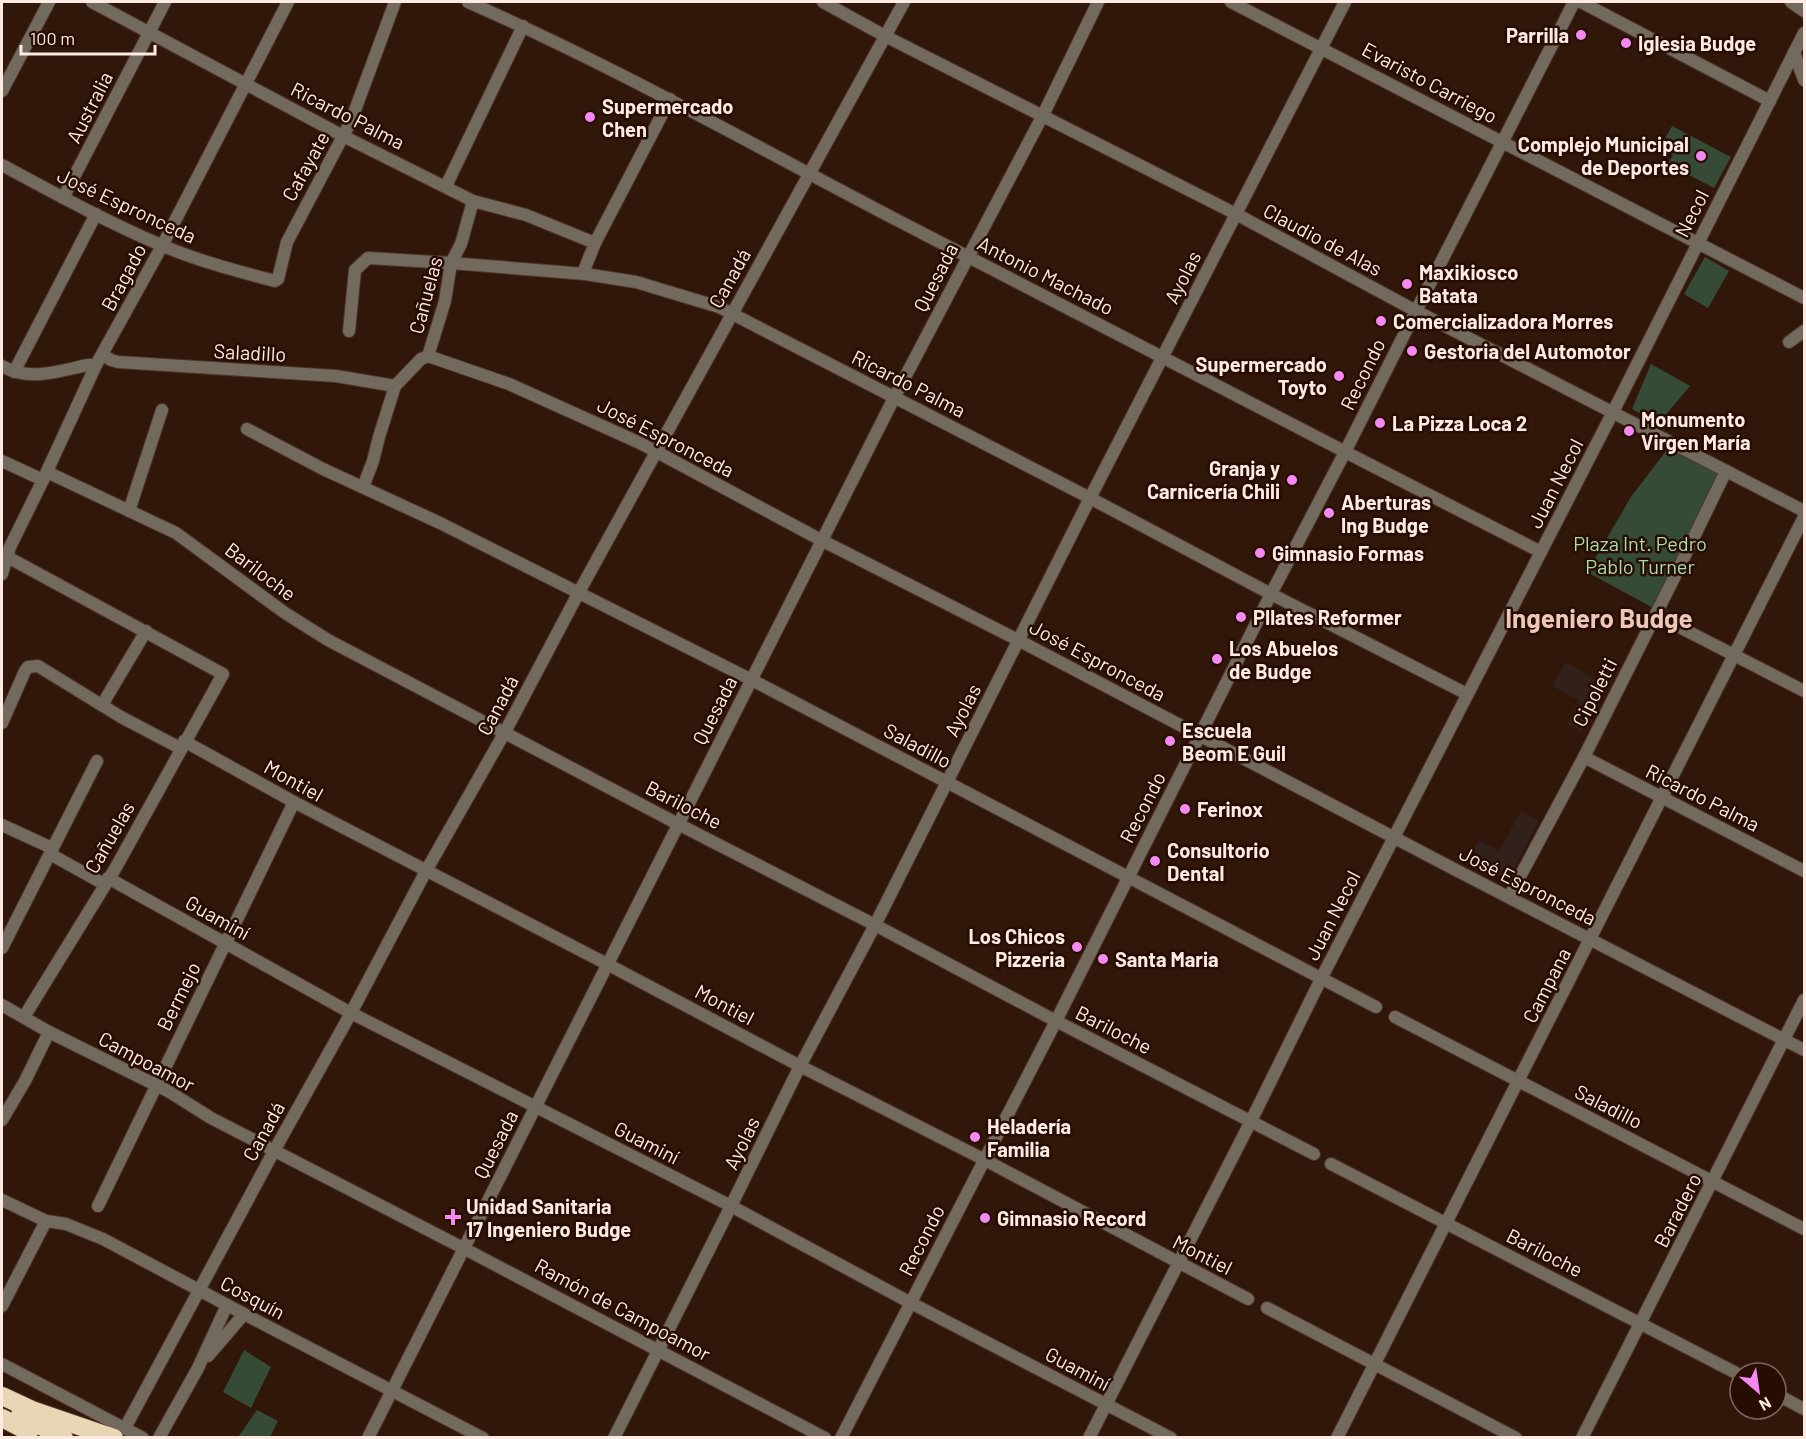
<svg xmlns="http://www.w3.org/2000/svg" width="1806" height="1439" font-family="Barlow,sans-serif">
<rect width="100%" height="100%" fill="#31160a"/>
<!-- education -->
<g fill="#32201a">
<path d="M 1566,662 L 1608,687 L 1581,732 L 1567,724 L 1580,701 L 1552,686 Z"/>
<path d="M 1521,811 L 1539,821 L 1507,881 L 1468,860 L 1479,840 L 1499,851 Z"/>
</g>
<!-- green -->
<g fill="#364b36">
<path d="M 1672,126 L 1731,157 L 1714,188 L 1668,164 L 1673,155 L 1660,148 Z"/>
<path d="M 1705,257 L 1729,271 L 1708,308 L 1684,294 Z"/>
<path d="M 1651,364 L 1690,386 L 1658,424 L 1632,409 Z"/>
<path d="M 1669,447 L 1721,472 L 1655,609 L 1587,572 L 1631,497 Z"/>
<path d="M 244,1350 L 271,1367 L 251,1408 L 223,1392 Z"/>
<path d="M 257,1410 L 278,1421 L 270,1437 L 238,1437 Z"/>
</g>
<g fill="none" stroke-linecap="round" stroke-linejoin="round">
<defs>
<g id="minor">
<path d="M 92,2 L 343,136 L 473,201 L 526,215 L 595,243"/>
<path d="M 468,2 C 614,66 753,145 895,219 C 1109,331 1325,442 1541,552"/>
<path d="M 823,2 L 885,36 L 1236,214 L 1416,311 L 1804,511"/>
<path d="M 1231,2 L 1804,298"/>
<path d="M 1581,2 L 1770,101"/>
<path d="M 1791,2 L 1804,11"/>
<path d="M 1794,52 L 1804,80"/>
<path d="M 2,91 L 49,2"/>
<path d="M 2,165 C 54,193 107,222 161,245 C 198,261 237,271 275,281 L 278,279 L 287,242 L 351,121 L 395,2"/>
<path d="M 446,186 L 523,26"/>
<path d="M 63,198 L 165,2"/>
<path d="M 585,274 L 585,268 L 595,243 L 670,99"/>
<path d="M 349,331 L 355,270 L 368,258 L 451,263 L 585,274 L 636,282 L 719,307 L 1090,498 L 1271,594 L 1467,694"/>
<path d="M 1789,342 L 1804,331"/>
<path d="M 103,355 L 111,360 L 118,362 L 336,376 L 395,386"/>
<path d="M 428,356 L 509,384 L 640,443 L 823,541 L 1018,640 L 1452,868 L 1804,1050"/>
<path d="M 2,366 C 29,382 58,371 88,365 L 96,365"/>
<path d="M 14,372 L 96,214"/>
<path d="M 247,429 L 323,469 L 440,523 L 752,680 L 1376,1007"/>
<path d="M 2,461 L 43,480"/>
<path d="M 47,472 L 176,533 L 285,613 L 328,640 L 678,824 L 875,925 L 1056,1021 L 1314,1154"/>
<path d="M 363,487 L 373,461 L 379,437 L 395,386 L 421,359 L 428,356 L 445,301 L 451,263 L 461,244 L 473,201"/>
<path d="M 129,511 L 162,410"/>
<path d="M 2,554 L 223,674 L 115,869 L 24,1017"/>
<path d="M 2,574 L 10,547 L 43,480 L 96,365 L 162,246 L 288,2"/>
<path d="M 1656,615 L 1804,691"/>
<path d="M 102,705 L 146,631"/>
<path d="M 2,723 L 25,671 L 28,667 L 38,666 L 121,717 L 180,748"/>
<path d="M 184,741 L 294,802 L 607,964 L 800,1066 L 983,1159 L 1248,1299"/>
<path d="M 1584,757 L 1804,871"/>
<path d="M 2,825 L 52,848"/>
<path d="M 50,854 L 104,884"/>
<path d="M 108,878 L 351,1013 L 731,1206 L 911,1303 L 1171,1438"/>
<path d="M 1509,897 L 1584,757 L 1672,582 L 1726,471"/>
<path d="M 2,948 L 97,761"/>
<path d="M 2,1005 L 49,1032 L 168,1091 L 211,1118 L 463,1248 L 825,1438"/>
<path d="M 1395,1017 L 1804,1229"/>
<path d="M 2,1120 L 25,1081 L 49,1032"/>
<path d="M 1331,1164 L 1740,1375"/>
<path d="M 2,1200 L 46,1221 L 66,1224 L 103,1239 L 244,1314 L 483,1438"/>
<path d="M 98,1206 L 294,802"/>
<path d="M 2,1306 L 46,1221"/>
<path d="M 1267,1308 L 1516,1438"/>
<path d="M 208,1356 L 244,1314"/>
<path d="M 2,1364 L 143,1438"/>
<path d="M 1776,1394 L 1804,1409"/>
<path d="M 125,1428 L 274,1151 L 351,1013 L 426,871 L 505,732 L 579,592 L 904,2"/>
<path d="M 159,1438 L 198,1368 L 227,1305"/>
<path d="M 368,1438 L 894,398 L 1043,115 L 1098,2"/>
<path d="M 614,1438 L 731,1206 L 800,1066 L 875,925 L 1090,498 L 1345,2"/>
<path d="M 841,1438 L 1056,1021 L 1271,594 L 1345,452 L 1416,311 L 1574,2"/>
<path d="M 1089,1438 L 1251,1121 L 1321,979 L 1613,412 L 1804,33"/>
<path d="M 1337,1438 L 1804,517"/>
<path d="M 1582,1438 L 1804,1000"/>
</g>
<g id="highway">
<path d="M 2,1396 L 32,1410 L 114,1438"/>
<path d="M 20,1415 L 64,1438"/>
<path d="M 2,1418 L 29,1432"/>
</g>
</defs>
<!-- minor casing -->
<use href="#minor" stroke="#4e3428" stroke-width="14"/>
<!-- highway casing -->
<use href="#highway" stroke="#4e3428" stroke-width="20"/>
<!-- minor -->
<use href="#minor" stroke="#716a5d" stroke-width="12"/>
<!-- highway -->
<use href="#highway" stroke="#e9d6b5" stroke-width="18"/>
</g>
<!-- markers -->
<g fill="#f489f0" stroke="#260c03" stroke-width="2">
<circle cx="1581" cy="35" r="6"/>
<circle cx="1626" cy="43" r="6"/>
<circle cx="590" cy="117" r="6"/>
<circle cx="1701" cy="156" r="6"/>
<circle cx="1407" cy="284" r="6"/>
<circle cx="1381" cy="321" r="6"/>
<circle cx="1412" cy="351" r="6"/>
<circle cx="1339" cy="376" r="6"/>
<circle cx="1380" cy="423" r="6"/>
<circle cx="1629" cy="431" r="6"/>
<circle cx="1292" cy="480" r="6"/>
<circle cx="1329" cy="513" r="6"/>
<circle cx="1260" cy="553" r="6"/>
<circle cx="1241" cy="617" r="6"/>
<circle cx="1217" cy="659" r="6"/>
<circle cx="1170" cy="741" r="6"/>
<circle cx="1185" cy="809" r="6"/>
<circle cx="1155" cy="861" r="6"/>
<circle cx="1077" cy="947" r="6"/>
<circle cx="1103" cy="959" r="6"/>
<circle cx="975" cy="1137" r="6"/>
<path d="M450 1208h6v6h6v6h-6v6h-6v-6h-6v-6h6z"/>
<circle cx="985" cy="1218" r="6"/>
</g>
<g text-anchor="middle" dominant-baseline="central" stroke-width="5" stroke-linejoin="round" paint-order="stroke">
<!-- poi labels -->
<g font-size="20" font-weight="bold" fill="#fdeae2" stroke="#260c03" text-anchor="start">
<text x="1569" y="35" text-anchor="end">Parrilla</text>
<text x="1638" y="43">Iglesia Budge</text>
<text x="602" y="106">Supermercado<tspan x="602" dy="23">Chen</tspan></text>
<text x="1689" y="144" text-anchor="end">Complejo Municipal<tspan x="1689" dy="23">de Deportes</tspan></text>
<text x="1419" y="272">Maxikiosco<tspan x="1419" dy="23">Batata</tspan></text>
<text x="1393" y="321">Comercializadora Morres</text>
<text x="1424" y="351">Gestoria del Automotor</text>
<text x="1327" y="364" text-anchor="end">Supermercado<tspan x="1327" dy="23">Toyto</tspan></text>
<text x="1641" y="419">Monumento<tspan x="1641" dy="23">Virgen María</tspan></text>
<text x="1392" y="423">La Pizza Loca 2</text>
<text x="1280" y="468" text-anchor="end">Granja y<tspan x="1280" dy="23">Carnicería Chili</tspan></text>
<text x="1341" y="502">Aberturas<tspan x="1341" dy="23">Ing Budge</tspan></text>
<text x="1272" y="553">Gimnasio Formas</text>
<text x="1253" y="617">PIlates Reformer</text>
<text x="1229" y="648">Los Abuelos<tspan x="1229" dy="23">de Budge</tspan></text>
<text x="1182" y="730">Escuela<tspan x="1182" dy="23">Beom E Guil</tspan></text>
<text x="1197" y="809">Ferinox</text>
<text x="1167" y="850">Consultorio<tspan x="1167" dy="23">Dental</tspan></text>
<text x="1065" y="936" text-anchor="end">Los Chicos<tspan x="1065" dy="23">Pizzeria</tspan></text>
<text x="1115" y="959">Santa Maria</text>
<text x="987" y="1126">Heladería<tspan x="987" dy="23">Familia</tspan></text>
<text x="466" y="1206">Unidad Sanitaria<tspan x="466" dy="23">17 Ingeniero Budge</tspan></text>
<text x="997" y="1218">Gimnasio Record</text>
</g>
<!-- street labels -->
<g font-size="20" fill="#fdeae2" stroke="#260c03">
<text transform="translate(1430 82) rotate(28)">Evaristo Carriego</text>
<text transform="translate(89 107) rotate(-63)">Australia</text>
<text transform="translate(348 115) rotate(27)">Ricardo Palma</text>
<text transform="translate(305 166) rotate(-61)">Cafayate</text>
<text transform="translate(127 205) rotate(25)">José Espronceda</text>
<text transform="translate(1691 213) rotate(-63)">Necol</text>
<text transform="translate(1323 239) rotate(28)">Claudio de Alas</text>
<text transform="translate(1046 275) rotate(27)">Antonio Machado</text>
<text transform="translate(123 277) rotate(-62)">Bragado</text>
<text transform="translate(935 277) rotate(-63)">Quesada</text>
<text transform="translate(1182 277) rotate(-63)">Ayolas</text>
<text transform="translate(729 278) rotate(-61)">Canadá</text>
<text transform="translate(425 295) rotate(-75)">Cañuelas</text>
<text transform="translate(250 352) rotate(3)">Saladillo</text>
<text transform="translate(1362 374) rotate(-64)">Recondo</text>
<text transform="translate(909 383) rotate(27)">Ricardo Palma</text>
<text transform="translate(666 437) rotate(27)">José Espronceda</text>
<text transform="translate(1555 483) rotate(-63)">Juan Necol</text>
<text transform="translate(261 571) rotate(37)">Bariloche</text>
<text transform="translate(1098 660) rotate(28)">José Espronceda</text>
<text transform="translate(1594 692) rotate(-63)">Cipoletti</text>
<text transform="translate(497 705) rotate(-62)">Canadá</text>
<text transform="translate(714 710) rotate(-63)">Quesada</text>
<text transform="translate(962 710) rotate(-63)">Ayolas</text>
<text transform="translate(918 745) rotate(28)">Saladillo</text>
<text transform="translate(294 780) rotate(29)">Montiel</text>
<text transform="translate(1703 797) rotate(27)">Ricardo Palma</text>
<text transform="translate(684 804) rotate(27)">Bariloche</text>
<text transform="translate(1142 807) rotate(-63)">Recondo</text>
<text transform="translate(109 837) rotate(-60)">Cañuelas</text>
<text transform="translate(1528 885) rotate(27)">José Espronceda</text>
<text transform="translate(1332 915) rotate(-63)">Juan Necol</text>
<text transform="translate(218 917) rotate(29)">Guaminí</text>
<text transform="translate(1546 985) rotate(-63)">Campana</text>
<text transform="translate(178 996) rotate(-64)">Bermejo</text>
<text transform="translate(725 1004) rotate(28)">Montiel</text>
<text transform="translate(1114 1029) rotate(27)">Bariloche</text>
<text transform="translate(147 1061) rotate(28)">Campoamor</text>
<text transform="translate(1609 1106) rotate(27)">Saladillo</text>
<text transform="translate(263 1131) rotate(-61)">Canadá</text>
<text transform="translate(647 1142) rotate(27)">Guaminí</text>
<text transform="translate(741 1143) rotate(-64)">Ayolas</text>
<text transform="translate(495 1144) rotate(-63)">Quesada</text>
<text transform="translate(1677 1210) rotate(-63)">Baradero</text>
<text transform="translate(921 1240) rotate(-63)">Recondo</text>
<text transform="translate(1545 1252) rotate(27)">Bariloche</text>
<text transform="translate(1203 1254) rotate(27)">Montiel</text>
<text transform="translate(253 1297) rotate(28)">Cosquín</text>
<text transform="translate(623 1309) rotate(28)">Ramón de Campoamor</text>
<text transform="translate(1078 1368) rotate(28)">Guaminí</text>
</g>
<!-- park labels -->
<g font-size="20" fill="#a8dea9" stroke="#260c03">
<text x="1640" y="543">Plaza Int. Pedro<tspan x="1640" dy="23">Pablo Turner</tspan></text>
</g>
<!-- district labels -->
<g font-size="26" font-weight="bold" fill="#edc8b8" stroke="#260c03">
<text x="1599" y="617">Ingeniero Budge</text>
</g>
</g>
<!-- border -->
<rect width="1806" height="1439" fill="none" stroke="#fdeae2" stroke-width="6"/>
<!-- north arrow -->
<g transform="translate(1758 1391) rotate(151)"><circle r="28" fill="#260c03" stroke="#7c655c" stroke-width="1.5"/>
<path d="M0-4.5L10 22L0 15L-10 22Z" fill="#f489f0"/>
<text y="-9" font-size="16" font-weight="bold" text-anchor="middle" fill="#fdeae2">N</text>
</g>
<!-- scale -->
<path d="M21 45v9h134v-9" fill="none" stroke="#fdeae2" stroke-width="3"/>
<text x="30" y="45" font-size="18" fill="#fdeae2" stroke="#260c03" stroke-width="4.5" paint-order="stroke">100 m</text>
</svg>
